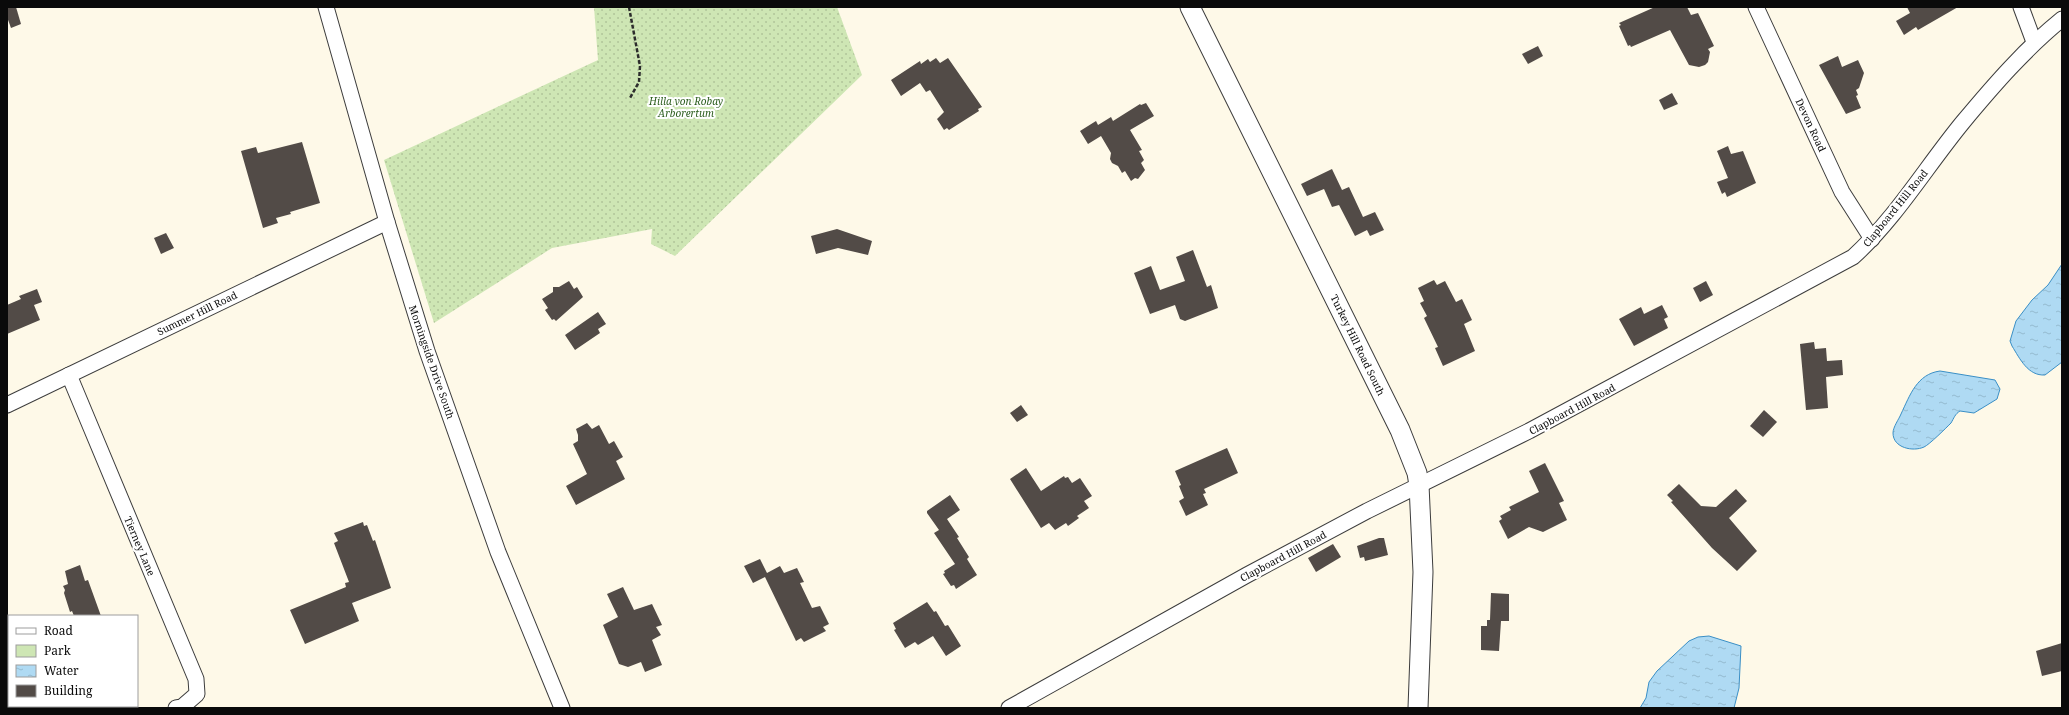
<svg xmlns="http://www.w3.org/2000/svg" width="2069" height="715" font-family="'Noto Serif',serif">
<defs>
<pattern id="green-dots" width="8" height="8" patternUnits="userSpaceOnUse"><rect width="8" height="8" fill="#cee6b4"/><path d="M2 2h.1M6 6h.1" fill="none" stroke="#b0c499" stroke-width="1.8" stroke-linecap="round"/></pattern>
<pattern id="water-ripples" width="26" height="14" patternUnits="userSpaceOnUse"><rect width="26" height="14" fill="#afdaf3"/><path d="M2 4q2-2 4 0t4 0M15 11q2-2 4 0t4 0" fill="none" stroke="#95bacf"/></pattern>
</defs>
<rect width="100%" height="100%" fill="#fef9e8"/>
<!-- green -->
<path fill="url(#green-dots)" d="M 594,7 L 837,7 L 862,75 L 675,256 L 651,244 L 652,229 L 552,248 L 434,323 L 384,160 L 598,60 Z"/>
<!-- water -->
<g fill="url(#water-ripples)" stroke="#3a8fc6">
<path d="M 2062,264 L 2062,362 L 2045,375 C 2028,376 2020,359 2012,346 L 2010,341 L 2016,321 L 2032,300 L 2048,285 Z"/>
<path d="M 1940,371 L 1995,380 L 2000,389 L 1997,399 L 1974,413 L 1960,411 C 1955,414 1954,418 1951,423 C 1947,427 1929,445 1924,447 C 1913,452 1893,448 1893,433 C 1893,427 1899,419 1901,414 C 1910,395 1917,374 1940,371 Z"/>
<path d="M 1709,636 L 1741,646 L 1739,688 L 1734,708 L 1640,708 L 1646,698 L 1649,682 L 1657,671 L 1689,641 L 1698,637 Z"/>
</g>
<!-- building -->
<g fill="#524b47">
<path d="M 7,7 L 16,7 L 21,24 L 11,28 L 7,17 Z"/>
<path d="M 1655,7 L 1687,7 L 1691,15 L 1698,13 L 1714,46 L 1708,49 L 1710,52 L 1708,62 L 1705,65 L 1699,67 L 1689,65 L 1670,30 L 1631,47 L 1630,45 L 1628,46 L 1619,26 L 1621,25 L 1619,23 Z"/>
<path d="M 1907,7 L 1958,7 L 1918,30 L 1916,27 L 1904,35 L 1896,21 L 1910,13 Z"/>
<path d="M 1538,46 L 1543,56 L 1528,64 L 1522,54 Z"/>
<path d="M 1838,56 L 1842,67 L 1858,60 L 1864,73 L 1859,88 L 1856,90 L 1858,95 L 1856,96 L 1861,108 L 1846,114 L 1819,65 Z"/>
<path d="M 936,58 L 940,63 L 948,58 L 982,107 L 978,109 L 979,111 L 949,130 L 947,128 L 944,130 L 937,119 L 944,112 L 930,90 L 926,92 L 920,83 L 901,96 L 891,80 L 920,61 L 921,64 L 928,59 L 930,62 Z"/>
<path d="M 1672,93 L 1678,104 L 1664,110 L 1659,100 Z"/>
<path d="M 1146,103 L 1154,116 L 1130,130 L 1142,150 L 1139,151 L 1144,160 L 1141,163 L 1145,170 L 1138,179 L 1135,178 L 1131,181 L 1125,171 L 1122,173 L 1118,166 L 1112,163 L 1110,159 L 1111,153 L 1101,136 L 1088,144 L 1080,131 L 1096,121 L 1098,125 L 1111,117 L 1113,121 L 1140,104 L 1141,105 Z"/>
<path d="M 302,142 L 320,203 L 290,212 L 291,214 L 276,218 L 278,223 L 263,228 L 241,151 L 256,147 L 258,153 Z"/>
<path d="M 1728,146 L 1731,154 L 1743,151 L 1756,183 L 1727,197 L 1725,192 L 1722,194 L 1717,182 L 1728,178 L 1717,151 Z"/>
<path d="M 1332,169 L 1342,190 L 1349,187 L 1363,217 L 1375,212 L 1384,230 L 1370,236 L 1367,230 L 1355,236 L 1339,205 L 1332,207 L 1324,189 L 1307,196 L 1301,184 Z"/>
<path d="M 837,229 L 872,241 L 868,255 L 838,248 L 816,254 L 811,236 Z"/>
<path d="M 166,233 L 174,248 L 161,254 L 154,238 Z"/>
<path d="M 1193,250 L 1207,287 L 1211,285 L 1218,308 L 1185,321 L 1180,319 L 1175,305 L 1150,314 L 1134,273 L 1151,266 L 1160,290 L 1185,281 L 1176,257 Z"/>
<path d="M 1434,280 L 1437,285 L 1445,281 L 1456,302 L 1462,299 L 1472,320 L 1464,324 L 1475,351 L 1443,366 L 1435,348 L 1438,347 L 1424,318 L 1427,316 L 1420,303 L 1424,301 L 1418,288 Z"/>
<path d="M 569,281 L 574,289 L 577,287 L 583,297 L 556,321 L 554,319 L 552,320 L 545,310 L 548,308 L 542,299 L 553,292 L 553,287 L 559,287 Z"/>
<path d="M 1706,281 L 1713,295 L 1700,302 L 1693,288 Z"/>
<path d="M 37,289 L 42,302 L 34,305 L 40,320 L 7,334 L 7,305 L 21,299 L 19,296 Z"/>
<path d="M 1662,305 L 1668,317 L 1664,319 L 1668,328 L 1634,346 L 1619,319 L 1641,307 L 1644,314 Z"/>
<path d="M 598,312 L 606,324 L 598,329 L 600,333 L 575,350 L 565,335 Z"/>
<path d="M 1814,342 L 1815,349 L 1826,348 L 1827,361 L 1842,360 L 1843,375 L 1826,377 L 1828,408 L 1806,410 L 1800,344 Z"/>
<path d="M 1021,405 L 1028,415 L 1017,422 L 1010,413 Z"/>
<path d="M 1764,410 L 1777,422 L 1763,437 L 1750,426 Z"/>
<path d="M 587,423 L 592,429 L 599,425 L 609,444 L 614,441 L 623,457 L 616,461 L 625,479 L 576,505 L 566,486 L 587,474 L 573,444 L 578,441 L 578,435 L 576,429 Z"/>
<path d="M 1227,448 L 1238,473 L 1204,489 L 1206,493 L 1203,494 L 1208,505 L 1186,516 L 1179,501 L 1184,498 L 1179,486 L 1181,485 L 1175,471 Z"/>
<path d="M 1545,463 L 1564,501 L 1559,503 L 1567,520 L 1543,532 L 1529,527 L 1508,539 L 1499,521 L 1502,519 L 1500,516 L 1511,510 L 1509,507 L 1539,492 L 1529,471 Z"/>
<path d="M 1026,468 L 1041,491 L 1064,476 L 1065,478 L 1068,477 L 1072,483 L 1080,478 L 1092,496 L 1084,501 L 1089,508 L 1077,516 L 1079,518 L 1068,526 L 1066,523 L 1055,530 L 1049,523 L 1041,528 L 1010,479 Z"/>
<path d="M 1679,484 L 1701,506 L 1716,507 L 1736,489 L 1747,501 L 1729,518 L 1757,551 L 1737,571 L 1712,548 L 1671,502 L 1673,501 L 1667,495 Z"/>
<path d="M 950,495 L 960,510 L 947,519 L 959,537 L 957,538 L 969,557 L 967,559 L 977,575 L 956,589 L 954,585 L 951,586 L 943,574 L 945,573 L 944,571 L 955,564 L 934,533 L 939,530 L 927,513 L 927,511 Z"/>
<path d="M 363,522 L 364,526 L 367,525 L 373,541 L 375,540 L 391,588 L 352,603 L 359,621 L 305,644 L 290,610 L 346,587 L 345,583 L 349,582 L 334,543 L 338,541 L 334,533 Z"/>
<path d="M 1379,538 L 1384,538 L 1388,555 L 1365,561 L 1364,557 L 1360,558 L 1357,546 Z"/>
<path d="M 1333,544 L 1341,557 L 1316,572 L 1308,558 Z"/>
<path d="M 760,559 L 767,573 L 780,566 L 784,573 L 797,568 L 804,582 L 800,583 L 812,608 L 820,606 L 829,624 L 823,627 L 826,631 L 804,642 L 801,638 L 796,641 L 765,577 L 753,583 L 744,566 Z"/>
<path d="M 80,565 L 85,581 L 88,580 L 101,616 L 74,616 L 72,611 L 70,612 L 64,593 L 65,590 L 63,586 L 68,584 L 65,571 Z"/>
<path d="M 623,587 L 634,610 L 652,604 L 662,625 L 656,627 L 661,635 L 652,640 L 662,665 L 645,672 L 641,662 L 628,667 L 619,664 L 603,625 L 618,617 L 607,594 Z"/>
<path d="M 1491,593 L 1509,594 L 1509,621 L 1501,621 L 1499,651 L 1481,650 L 1481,626 L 1487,626 L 1487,620 L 1490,620 Z"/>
<path d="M 927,602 L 934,612 L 936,611 L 945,626 L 948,625 L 961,646 L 946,656 L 933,636 L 918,645 L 915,642 L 905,648 L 894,630 L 896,629 L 893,623 Z"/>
<path d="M 2062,643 L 2062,671 L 2042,676 L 2036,651 Z"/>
</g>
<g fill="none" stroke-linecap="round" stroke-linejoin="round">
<defs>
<g id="minor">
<path d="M 326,7 L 387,222 L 427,351 L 498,552 L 562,708"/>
<path d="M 1756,7 L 1842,192 L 1872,239"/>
<path d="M 2021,7 L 2034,42"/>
<path d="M 69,375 L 196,679 L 197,694 L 182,707 L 176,708"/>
<path d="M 7,405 L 387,222"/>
<path d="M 1009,708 L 1247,575 L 1367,511 L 1529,431 L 1853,257 C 1896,218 1926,167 1963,122 C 1993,86 2025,49 2062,19"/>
</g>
<path id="tertiary" d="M 1190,7 L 1400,430 L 1417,473 L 1419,485 L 1423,572 L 1418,708"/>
</defs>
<!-- minor casing -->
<use href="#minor" stroke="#3d3d3d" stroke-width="17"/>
<!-- tertiary casing -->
<use href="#tertiary" stroke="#3d3d3d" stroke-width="21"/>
<!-- path -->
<path stroke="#2c2c2c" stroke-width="2.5" stroke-dasharray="4 2" stroke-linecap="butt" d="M 629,7 L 640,66 L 639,82 L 630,98"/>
<!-- minor -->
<use href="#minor" stroke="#fff" stroke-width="15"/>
<!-- tertiary -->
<use href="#tertiary" stroke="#fff" stroke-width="19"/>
</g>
<g text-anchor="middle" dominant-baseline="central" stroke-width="4" stroke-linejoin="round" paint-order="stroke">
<!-- park labels -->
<g font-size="10" font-style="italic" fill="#2c5d1e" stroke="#fff">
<text x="686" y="101">Hilla von Robay<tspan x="686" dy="12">Arborertum</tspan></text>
</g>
<!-- street labels -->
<g font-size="10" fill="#0a0a0a" stroke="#fff">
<text transform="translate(1811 125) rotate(65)">Devon Road</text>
<text transform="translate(1895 208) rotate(-51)">Clapboard Hill Road</text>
<text transform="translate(197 313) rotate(-26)">Summer Hill Road</text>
<text transform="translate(1358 345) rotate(64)">Turkey Hill Road South</text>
<text transform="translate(432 362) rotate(71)">Morningside Drive South</text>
<text transform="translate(1572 409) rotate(-28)">Clapboard Hill Road</text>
<text transform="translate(140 546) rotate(67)">Tierney Lane</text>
<text transform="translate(1283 556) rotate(-28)">Clapboard Hill Road</text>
</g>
</g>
<!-- border -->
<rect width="2069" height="715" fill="none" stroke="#0a0a0a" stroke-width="16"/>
<!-- legend -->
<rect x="8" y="615" width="130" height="92" fill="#ffffff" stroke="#9d9d9d"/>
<rect x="16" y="628" width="20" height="6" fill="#ffffff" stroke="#9d9d9d"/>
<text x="44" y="635" font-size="12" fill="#0a0a0a">Road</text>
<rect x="16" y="645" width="20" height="12" fill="#cee6b4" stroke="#9d9d9d"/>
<text x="44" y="655" font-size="12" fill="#0a0a0a">Park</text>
<rect x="16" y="665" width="20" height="12" fill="url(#water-ripples)" stroke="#9d9d9d"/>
<text x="44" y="675" font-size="12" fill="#0a0a0a">Water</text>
<rect x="16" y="685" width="20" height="12" fill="#524b47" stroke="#9d9d9d"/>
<text x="44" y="695" font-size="12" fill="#0a0a0a">Building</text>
</svg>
